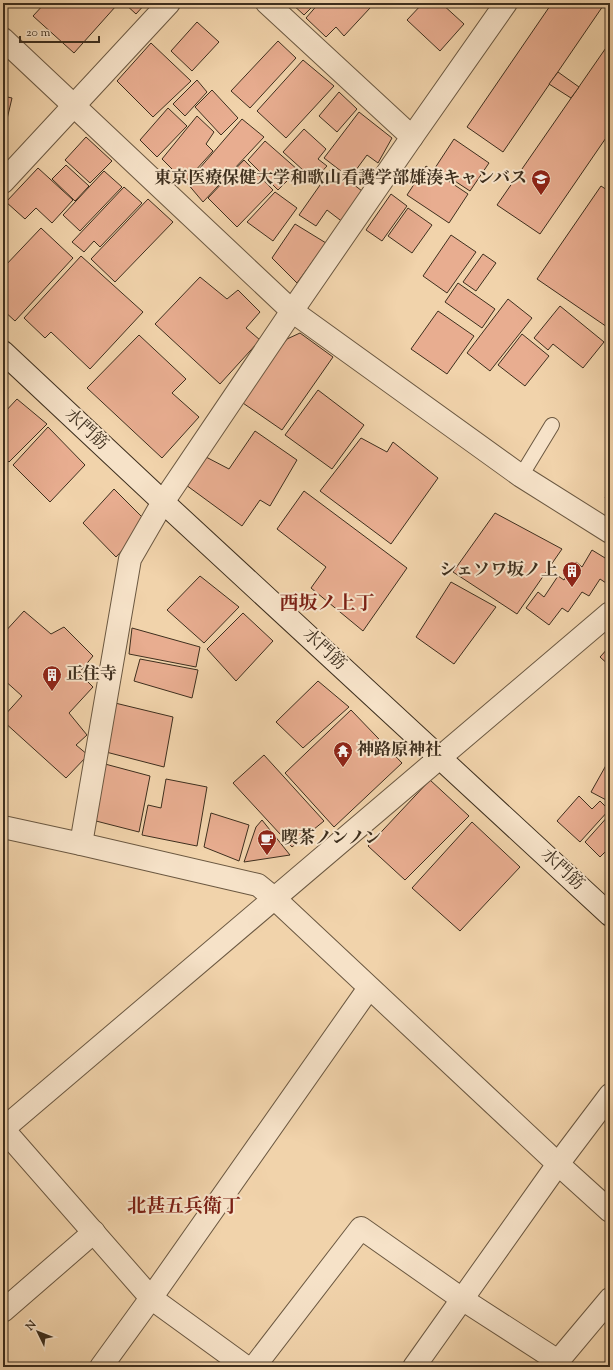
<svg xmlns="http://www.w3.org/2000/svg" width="613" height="1370" font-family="'Sorts Mill Goudy','Noto Serif JP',serif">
<rect width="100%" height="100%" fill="#f1d3ab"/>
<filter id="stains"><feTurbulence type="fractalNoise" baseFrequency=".005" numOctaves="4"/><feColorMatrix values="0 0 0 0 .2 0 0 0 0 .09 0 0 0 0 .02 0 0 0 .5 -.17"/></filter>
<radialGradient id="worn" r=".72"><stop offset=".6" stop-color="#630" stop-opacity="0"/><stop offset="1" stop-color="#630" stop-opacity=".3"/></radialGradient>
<!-- building -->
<g fill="#e8ad90" stroke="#3e2f1e">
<path d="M 45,3 L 113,3 L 116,6 L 74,53 L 33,16 Z"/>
<path d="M 124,3 L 146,3 L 136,14 Z"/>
<path d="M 291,3 L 316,3 L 304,15 Z"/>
<path d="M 319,3 L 364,3 L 370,8 L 344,36 L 336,27 L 326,37 L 306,18 Z"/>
<path d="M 423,3 L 441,3 L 464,24 L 440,51 L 407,20 Z"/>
<path d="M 552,3 L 605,3 L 503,152 L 467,127 Z"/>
<path d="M 197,22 L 219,42 L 192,71 L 171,51 Z"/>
<path d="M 278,41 L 296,58 L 250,108 L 231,91 Z"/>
<path d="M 610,42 L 610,132 L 540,234 L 497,205 Z"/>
<path d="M 151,43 L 191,81 L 153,117 L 117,81 Z"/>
<path d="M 303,60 L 334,86 L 286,138 L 257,111 Z"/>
<path d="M 558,72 L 579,87 L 571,98 L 549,84 Z"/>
<path d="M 197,80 L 207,92 L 185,116 L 173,104 Z"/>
<path d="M 212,90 L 238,118 L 221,135 L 195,107 Z"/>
<path d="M 339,92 L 357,109 L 337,132 L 319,116 Z"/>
<path d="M 3,96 L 12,98 L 3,136 Z"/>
<path d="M 168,108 L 187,126 L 157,157 L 140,140 Z"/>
<path d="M 359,112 L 392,138 L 378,163 L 367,155 L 350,178 L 324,158 Z"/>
<path d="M 197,116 L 214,132 L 206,144 L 213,151 L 185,182 L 162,159 Z"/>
<path d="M 242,119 L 264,137 L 203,202 L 187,183 Z"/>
<path d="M 304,129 L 326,149 L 318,159 L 327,166 L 314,180 L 283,152 Z"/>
<path d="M 86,137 L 112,161 L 90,183 L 65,160 Z"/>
<path d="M 454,139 L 489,163 L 470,191 L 435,168 Z"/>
<path d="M 265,141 L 298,170 L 278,190 L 248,160 Z"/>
<path d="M 244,160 L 273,190 L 237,227 L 208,198 Z"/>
<path d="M 66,165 L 89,186 L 75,201 L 52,179 Z"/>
<path d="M 426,166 L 468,194 L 449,223 L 407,195 Z"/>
<path d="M 38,168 L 73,200 L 52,223 L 36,208 L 25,219 L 6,202 Z"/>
<path d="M 332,168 L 362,191 L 344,223 L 327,210 L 316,226 L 299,215 Z"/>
<path d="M 104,171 L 122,187 L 80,231 L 63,215 Z"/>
<path d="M 601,186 L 610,192 L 610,329 L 537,279 Z"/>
<path d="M 124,187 L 142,203 L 100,247 L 94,241 L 84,252 L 72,242 Z"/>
<path d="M 275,192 L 297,208 L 273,241 L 247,222 Z"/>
<path d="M 391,194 L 407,206 L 382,241 L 366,230 Z"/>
<path d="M 148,199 L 173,222 L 115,282 L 91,259 Z"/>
<path d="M 408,208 L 432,225 L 412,253 L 388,236 Z"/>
<path d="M 295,224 L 326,243 L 297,283 L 272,258 Z"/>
<path d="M 41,228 L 73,258 L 15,321 L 3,310 L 3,268 Z"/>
<path d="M 451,235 L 476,252 L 447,293 L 423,276 Z"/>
<path d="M 483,254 L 496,263 L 476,291 L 463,282 Z"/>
<path d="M 81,256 L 143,312 L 90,369 L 51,332 L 45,338 L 24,318 Z"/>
<path d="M 200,277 L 227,299 L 238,290 L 260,312 L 246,328 L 260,340 L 220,384 L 155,324 Z"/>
<path d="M 458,283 L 495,309 L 482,328 L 445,302 Z"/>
<path d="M 508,299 L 532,318 L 490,371 L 467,353 Z"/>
<path d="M 560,306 L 604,342 L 583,368 L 553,344 L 548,350 L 534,338 Z"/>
<path d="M 438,311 L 474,336 L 447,374 L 411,349 Z"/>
<path d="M 300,333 L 333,357 L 282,430 L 240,401 L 287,339 Z"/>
<path d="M 522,334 L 549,356 L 525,386 L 498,365 Z"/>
<path d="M 139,335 L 186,379 L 172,393 L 199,417 L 162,458 L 87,388 Z"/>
<path d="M 318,390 L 364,425 L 332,469 L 285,435 Z"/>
<path d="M 17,399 L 47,424 L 9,462 L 3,457 L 3,414 Z"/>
<path d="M 48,427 L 85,465 L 50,502 L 13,465 Z"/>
<path d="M 255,431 L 297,460 L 270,506 L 260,500 L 242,526 L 186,485 L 206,457 L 229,469 Z"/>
<path d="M 361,438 L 387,452 L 393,442 L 438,478 L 391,544 L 320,491 Z"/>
<path d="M 114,489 L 148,523 L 116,557 L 83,523 Z"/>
<path d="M 610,490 L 610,500 L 605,498 Z"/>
<path d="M 304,491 L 407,568 L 363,631 L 311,588 L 326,567 L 277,529 Z"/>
<path d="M 495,513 L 562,549 L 517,614 L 453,572 Z"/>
<path d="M 592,550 L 610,561 L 610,577 L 606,583 L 600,579 L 589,596 L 582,592 L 568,612 L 562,608 L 549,625 L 526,608 L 538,592 L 544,597 L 558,576 L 564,580 L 576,562 L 582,567 Z"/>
<path d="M 200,576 L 239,607 L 204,643 L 167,610 Z"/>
<path d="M 451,582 L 496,607 L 454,664 L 416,637 Z"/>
<path d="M 24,611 L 51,634 L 64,627 L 93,656 L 79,673 L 93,687 L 69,713 L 87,735 L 76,745 L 88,755 L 66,778 L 3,721 L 3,717 L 22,696 L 3,679 L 3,634 Z"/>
<path d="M 243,613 L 273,641 L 236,681 L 207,649 Z"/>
<path d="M 132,628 L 200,647 L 196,667 L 129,654 Z"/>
<path d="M 610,646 L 610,666 L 600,657 Z"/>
<path d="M 140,659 L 198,670 L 192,698 L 134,681 Z"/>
<path d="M 318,681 L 349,707 L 303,748 L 276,722 Z"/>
<path d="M 115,703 L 173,717 L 164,767 L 106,752 Z"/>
<path d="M 351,710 L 402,763 L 334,827 L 285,773 Z"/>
<path d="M 264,755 L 324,821 L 292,847 L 233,783 Z"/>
<path d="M 609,760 L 610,761 L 610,802 L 591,792 Z"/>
<path d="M 105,764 L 150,776 L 139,832 L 96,821 Z"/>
<path d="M 166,779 L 207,787 L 197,846 L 142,835 L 148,805 L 161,808 Z"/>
<path d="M 430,780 L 469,816 L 405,880 L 368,846 Z"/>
<path d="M 579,796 L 592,809 L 600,801 L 609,810 L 580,842 L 557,821 Z"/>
<path d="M 211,813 L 249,825 L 239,861 L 204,847 Z"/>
<path d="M 610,814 L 610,847 L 600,857 L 585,842 Z"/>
<path d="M 262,820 L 290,855 L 244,862 L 256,827 Z"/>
<path d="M 472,822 L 520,867 L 460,931 L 412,888 Z"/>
</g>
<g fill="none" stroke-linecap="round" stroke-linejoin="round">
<defs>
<path id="lane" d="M 521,476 L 552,425"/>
<g id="street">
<path d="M 267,3 L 412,137"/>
<path d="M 3,39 L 292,311 L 521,476 L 610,532"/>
<path d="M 3,182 L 169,3"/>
<path d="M 3,827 L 81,844 L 258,885 L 274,898 L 558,1164 L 610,1211"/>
<path d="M 81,844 L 130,559 L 163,502 L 292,311 L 412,137 L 506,3"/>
<path d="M 3,1129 L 610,613"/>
<path d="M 3,1129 L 151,1298 L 246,1367"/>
<path d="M 3,1311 L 94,1232"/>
<path d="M 101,1367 L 151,1298 L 369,988"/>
<path d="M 254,1367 L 361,1228 L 462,1299 L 558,1361 L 610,1299"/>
<path d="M 414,1367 L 558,1164 L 610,1095"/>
</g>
<path id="secondary" d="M 3,352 L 163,502 L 610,915"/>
</defs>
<!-- lane casing -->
<use href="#lane" stroke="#6b5841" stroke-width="16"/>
<!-- street casing -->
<use href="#street" stroke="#6b5841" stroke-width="24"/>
<!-- secondary casing -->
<use href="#secondary" stroke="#3e2f1e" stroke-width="24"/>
<!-- lane -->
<use href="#lane" stroke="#f6e2c8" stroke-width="14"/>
<!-- street -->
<use href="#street" stroke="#f6e2c8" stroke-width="22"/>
<!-- secondary -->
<use href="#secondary" stroke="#f6e2c8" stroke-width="22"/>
</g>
<!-- icons -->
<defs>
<symbol id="school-pin" viewBox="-11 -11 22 30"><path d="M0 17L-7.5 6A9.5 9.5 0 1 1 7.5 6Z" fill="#8f2418" stroke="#f6e2c8"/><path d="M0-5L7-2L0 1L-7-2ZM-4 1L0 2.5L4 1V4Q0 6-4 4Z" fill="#fff"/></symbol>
<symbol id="building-pin" viewBox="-11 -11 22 30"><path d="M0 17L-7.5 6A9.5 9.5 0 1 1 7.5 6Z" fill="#8f2418" stroke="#f6e2c8"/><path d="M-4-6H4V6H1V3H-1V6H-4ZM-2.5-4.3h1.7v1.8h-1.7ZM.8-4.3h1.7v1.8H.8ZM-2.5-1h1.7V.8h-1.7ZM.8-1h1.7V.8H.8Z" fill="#fff"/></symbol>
<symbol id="temple-pin" viewBox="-11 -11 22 30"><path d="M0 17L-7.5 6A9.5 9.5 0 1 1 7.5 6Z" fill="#8f2418" stroke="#f6e2c8"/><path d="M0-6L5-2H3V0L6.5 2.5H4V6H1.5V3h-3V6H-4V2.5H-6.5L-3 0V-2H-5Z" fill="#fff"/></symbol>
<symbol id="cafe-pin" viewBox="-11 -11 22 30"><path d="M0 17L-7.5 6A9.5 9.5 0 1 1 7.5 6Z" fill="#8f2418" stroke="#f6e2c8"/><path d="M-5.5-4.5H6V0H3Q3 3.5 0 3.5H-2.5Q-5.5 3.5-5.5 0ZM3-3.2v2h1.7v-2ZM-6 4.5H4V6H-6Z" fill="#fff"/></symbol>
</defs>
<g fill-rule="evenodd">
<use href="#school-pin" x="530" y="168" width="22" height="30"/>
<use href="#building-pin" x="561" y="560" width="22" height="30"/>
<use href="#building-pin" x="41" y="664" width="22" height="30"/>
<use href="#temple-pin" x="332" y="740" width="22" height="30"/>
<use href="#cafe-pin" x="256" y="828" width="22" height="30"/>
</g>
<g text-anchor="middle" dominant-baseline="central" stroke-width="4" stroke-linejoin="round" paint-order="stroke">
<!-- poi labels -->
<g font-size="17" font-weight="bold" fill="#3e2f1e" stroke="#f6e2c8" text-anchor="start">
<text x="527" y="179" text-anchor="end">東京医療保健大学和歌山看護学部雄湊キャンバス</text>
<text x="558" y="571" text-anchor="end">シェソワ坂ノ上</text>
<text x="66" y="675">正住寺</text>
<text x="357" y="751">神路原神社</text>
<text x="281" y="839">喫茶ノンノン</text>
</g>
<!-- street labels -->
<g font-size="17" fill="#3e2f1e" stroke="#f6e2c8">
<text transform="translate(86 430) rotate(43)">水門筋</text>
<text transform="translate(324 650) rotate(43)">水門筋</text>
<text transform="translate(562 870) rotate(43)">水門筋</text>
</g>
<!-- quarter labels -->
<g font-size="19" font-weight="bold" fill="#7a1f14" stroke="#f6e2c8">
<text x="327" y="604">西坂ノ上丁</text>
<text x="184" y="1207">北甚五兵衛丁</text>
</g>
</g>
<!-- margin -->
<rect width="613" height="1370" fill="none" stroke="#f1d3ab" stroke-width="16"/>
<rect x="4" y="4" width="605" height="1362" fill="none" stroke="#3e2f1e" stroke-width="2"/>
<rect x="8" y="8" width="597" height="1354" fill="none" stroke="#3e2f1e"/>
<!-- north arrow -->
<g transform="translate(38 1332) rotate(313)" stroke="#f6e2c8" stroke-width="3" paint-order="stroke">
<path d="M0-3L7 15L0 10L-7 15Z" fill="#3e2f1e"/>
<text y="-6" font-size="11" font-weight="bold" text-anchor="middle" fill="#3e2f1e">N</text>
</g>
<!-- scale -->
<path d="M20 36v6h79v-6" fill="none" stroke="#3e2f1e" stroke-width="2"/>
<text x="26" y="36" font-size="12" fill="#3e2f1e" stroke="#f6e2c8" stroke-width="3" paint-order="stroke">20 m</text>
<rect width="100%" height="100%" filter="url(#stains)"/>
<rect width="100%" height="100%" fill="url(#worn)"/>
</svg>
